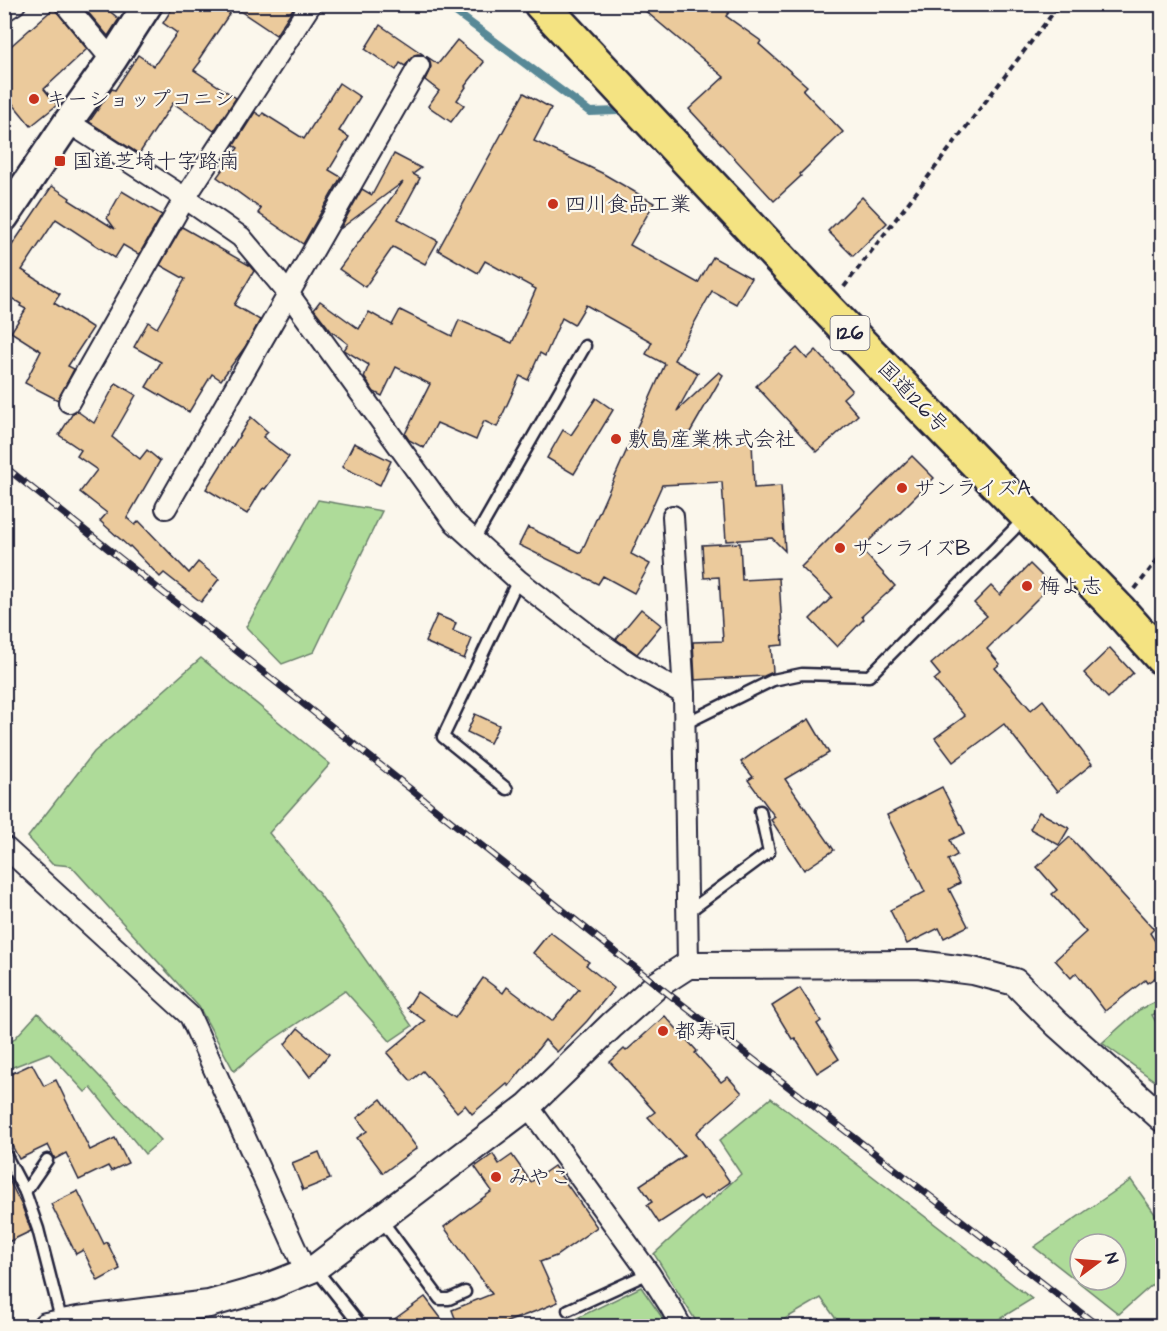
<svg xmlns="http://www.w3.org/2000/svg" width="1167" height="1331" font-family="'Architects Daughter','Klee One',sans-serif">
<rect width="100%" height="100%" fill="#fbf7ec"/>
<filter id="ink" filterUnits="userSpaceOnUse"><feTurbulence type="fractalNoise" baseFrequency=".0167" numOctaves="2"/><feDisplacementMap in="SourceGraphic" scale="12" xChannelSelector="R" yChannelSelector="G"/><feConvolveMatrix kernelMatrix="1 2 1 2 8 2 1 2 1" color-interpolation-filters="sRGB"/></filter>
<g filter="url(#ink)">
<!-- green -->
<g fill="#aedb99" stroke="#687e6a" stroke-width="1.5" fill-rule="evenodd">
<path d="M 318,500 L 382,511 L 314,652 L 282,664 L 246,627 Z"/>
<path d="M 201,658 L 330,764 L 269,833 L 320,895 L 412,1026 L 390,1041 L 345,991 L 268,1043 L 234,1071 L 199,1007 L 71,866 L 52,864 L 28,837 L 94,752 Z"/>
<path d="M 1162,999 L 1162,1011 L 1152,1015 L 1162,1033 L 1162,1086 L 1102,1043 L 1139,1010 Z"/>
<path d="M 38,1013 L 161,1140 L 145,1154 L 91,1088 L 85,1092 L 49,1053 L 5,1070 L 5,1049 Z"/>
<path d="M 771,1098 L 1032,1299 L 988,1326 L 841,1326 L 821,1298 L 773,1326 L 699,1326 L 654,1254 L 741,1174 L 719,1141 Z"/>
<path d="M 1131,1180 L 1162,1224 L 1162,1276 L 1119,1314 L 1034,1247 ZM 1080,1244 L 1116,1244 L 1116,1280 L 1080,1280 Z"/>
<path d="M 641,1287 L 668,1326 L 581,1326 L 577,1318 Z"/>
</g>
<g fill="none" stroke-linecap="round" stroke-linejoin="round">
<!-- stream -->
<path stroke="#598997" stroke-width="8" d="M 445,4 L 590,112 L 618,111"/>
</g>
<!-- building -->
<g fill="#ebca9c" stroke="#22223b" stroke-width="1.5">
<path d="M 81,4 L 101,4 L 119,19 L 108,36 Z"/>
<path d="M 175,4 L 296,4 L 276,35 L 234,7 L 199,59 L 201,61 L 194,70 L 236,98 L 214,131 L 173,103 L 139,154 L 89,122 L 112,89 L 115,90 L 138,55 L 154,66 L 177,33 L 163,23 Z"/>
<path d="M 637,4 L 736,4 L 726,16 L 761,41 L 759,44 L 807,86 L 803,90 L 843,132 L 800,174 L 801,176 L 774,201 L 689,109 L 724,77 Z"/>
<path d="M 54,8 L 87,49 L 44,89 L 57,105 L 31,126 L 4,93 L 4,52 Z"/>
<path d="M 380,25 L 424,55 L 418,54 L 414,55 L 405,66 L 400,63 L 396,70 L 365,49 Z"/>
<path d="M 457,40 L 484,62 L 465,86 L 466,87 L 457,100 L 464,105 L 451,122 L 428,106 L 439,91 L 425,80 L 431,67 L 430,61 L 426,56 L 438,64 Z"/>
<path d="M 339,83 L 360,97 L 339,131 L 349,137 L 329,170 L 341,177 L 303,244 L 258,213 L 261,209 L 217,177 L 238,148 L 234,145 L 255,112 L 261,116 L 263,113 L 304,139 Z"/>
<path d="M 524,93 L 551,108 L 534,141 L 602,173 L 654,203 L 630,245 L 698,283 L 713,257 L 751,278 L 736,304 L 712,291 L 674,360 L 698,373 L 677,411 L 719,372 L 723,375 L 682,446 L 752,441 L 754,488 L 781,486 L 785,551 L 772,538 L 726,541 L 722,482 L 662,485 L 631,554 L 650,564 L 634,593 L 603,576 L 598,584 L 519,545 L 528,527 L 581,553 L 665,364 L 646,354 L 652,342 L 586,305 L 574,325 L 562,318 L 545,356 L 540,353 L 528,380 L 520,376 L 497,427 L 484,421 L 476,440 L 437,423 L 424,448 L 409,440 L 405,434 L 430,384 L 396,367 L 382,396 L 374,392 L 364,377 L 369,365 L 344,350 L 348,344 L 331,331 L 314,309 L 320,301 L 359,329 L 369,312 L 392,325 L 400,310 L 452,336 L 459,320 L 512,343 L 536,289 L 485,261 L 478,273 L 438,250 Z"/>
<path d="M 394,154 L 421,168 L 413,174 L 420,178 L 398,219 L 438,241 L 425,264 L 393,247 L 365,287 L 339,269 L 403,182 L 340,229 L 362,189 L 372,195 Z"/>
<path d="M 52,186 L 70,198 L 69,200 L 115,229 L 107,218 L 122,191 L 162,215 L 140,253 L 138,254 L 123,245 L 115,258 L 56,219 L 22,270 L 60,294 L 54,303 L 93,328 L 68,366 L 74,369 L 58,400 L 25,383 L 41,351 L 11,332 L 26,309 L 20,306 L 21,304 L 5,294 L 4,295 L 4,257 Z"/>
<path d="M 862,197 L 887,223 L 853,256 L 828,231 Z"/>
<path d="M 182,227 L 249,265 L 254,271 L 234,305 L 260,320 L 245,347 L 221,380 L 212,374 L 189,412 L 146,387 L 161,362 L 134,347 L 148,322 L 157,328 L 185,279 L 160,265 Z"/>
<path d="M 797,348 L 807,359 L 816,350 L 852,390 L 843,398 L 858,415 L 817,452 L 756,386 Z"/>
<path d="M 116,383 L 136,395 L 112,437 L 140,459 L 147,450 L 160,461 L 127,518 L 135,525 L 139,521 L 189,573 L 198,562 L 219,579 L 201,602 L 164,573 L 160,577 L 130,546 L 129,547 L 100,521 L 107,513 L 80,492 L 97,470 L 77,456 L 81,450 L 59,435 L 73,413 L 77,411 L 94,423 Z"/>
<path d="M 596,398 L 613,410 L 574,474 L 547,458 L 563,430 L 571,435 Z"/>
<path d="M 251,417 L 268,432 L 263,437 L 289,457 L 265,489 L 263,488 L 247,514 L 206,489 Z"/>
<path d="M 354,443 L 391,461 L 380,485 L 342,467 Z"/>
<path d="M 912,456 L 934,478 L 892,520 L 891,519 L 861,549 L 895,586 L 862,616 L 864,619 L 837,647 L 810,619 L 832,597 L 801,567 Z"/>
<path d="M 740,543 L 742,580 L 779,578 L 783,645 L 771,646 L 773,672 L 764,676 L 695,680 L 693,642 L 723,641 L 719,577 L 704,578 L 702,545 Z"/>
<path d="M 1030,564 L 1051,585 L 987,649 L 1000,664 L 995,668 L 1031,710 L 1043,700 L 1092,764 L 1057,792 L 1004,724 L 953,762 L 935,738 L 965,716 L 934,680 L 940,675 L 931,664 L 987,616 L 974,603 L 991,586 L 1000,595 Z"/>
<path d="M 641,609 L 661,625 L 637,654 L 616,639 Z"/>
<path d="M 437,615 L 456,623 L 453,631 L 472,639 L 464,659 L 425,642 Z"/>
<path d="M 1110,648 L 1133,673 L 1108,698 L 1084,673 Z"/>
<path d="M 475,714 L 499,725 L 490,743 L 467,732 Z"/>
<path d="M 809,719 L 829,753 L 785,779 L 834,850 L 804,870 L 771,820 L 775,817 L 748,780 L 753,777 L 741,762 L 765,745 Z"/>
<path d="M 942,787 L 965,833 L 950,840 L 957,855 L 948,860 L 960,883 L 949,889 L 968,926 L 944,938 L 939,928 L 907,944 L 890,910 L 925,892 L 887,815 Z"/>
<path d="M 1039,812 L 1069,828 L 1059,845 L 1030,829 Z"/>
<path d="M 1070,837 L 1154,929 L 1150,933 L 1162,952 L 1162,973 L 1147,983 L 1145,980 L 1105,1011 L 1076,973 L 1071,978 L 1055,960 L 1086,932 L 1052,894 L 1057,890 L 1037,867 Z"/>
<path d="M 550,932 L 589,962 L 586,965 L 614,988 L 587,1021 L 557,1052 L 545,1040 L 509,1086 L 507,1084 L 472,1114 L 465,1105 L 457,1112 L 423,1071 L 411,1081 L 387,1053 L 425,1021 L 407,1008 L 417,992 L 455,1018 L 483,978 L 503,993 L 507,987 L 552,1021 L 579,989 L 533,953 Z"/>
<path d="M 800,988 L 821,1021 L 817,1024 L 839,1059 L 817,1073 L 795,1038 L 792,1039 L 772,1006 Z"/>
<path d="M 665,1016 L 697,1051 L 695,1053 L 721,1082 L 728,1077 L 742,1093 L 696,1133 L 730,1182 L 704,1200 L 700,1196 L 659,1223 L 647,1205 L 652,1202 L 640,1185 L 684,1156 L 648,1117 L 655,1112 L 610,1062 L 624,1049 L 626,1051 Z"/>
<path d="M 298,1028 L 329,1054 L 310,1077 L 285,1044 Z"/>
<path d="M 32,1064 L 44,1086 L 56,1080 L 90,1150 L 115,1138 L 128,1163 L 111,1171 L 108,1166 L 79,1180 L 66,1153 L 55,1159 L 48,1145 L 19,1159 L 4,1130 L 4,1077 Z"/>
<path d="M 381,1099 L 417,1148 L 383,1173 L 357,1138 L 367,1131 L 357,1118 Z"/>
<path d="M 319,1152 L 330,1179 L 303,1190 L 292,1163 Z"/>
<path d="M 493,1154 L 499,1164 L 512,1155 L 531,1182 L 554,1166 L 597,1227 L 556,1256 L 540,1262 L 558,1302 L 539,1310 L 496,1326 L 458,1326 L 452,1310 L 492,1294 L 444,1227 L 492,1191 L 475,1167 Z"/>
<path d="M 4,1170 L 22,1206 L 31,1231 L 4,1244 Z"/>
<path d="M 78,1191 L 104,1244 L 107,1242 L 120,1269 L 98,1281 L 83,1250 L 76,1254 L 51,1204 Z"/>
<path d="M 425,1297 L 447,1326 L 385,1326 Z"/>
</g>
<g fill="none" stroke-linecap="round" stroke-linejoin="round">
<defs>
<g id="service">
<path d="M 474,540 L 585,346"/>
<path d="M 684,724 L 773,680 L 802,674 L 869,676 L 1026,517"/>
<path d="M 507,789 L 443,737 L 518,580"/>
<path d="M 688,912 L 769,852 L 760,811"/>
<path d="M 4,1152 L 25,1192 L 38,1229 L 62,1323"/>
<path d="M 25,1192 L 47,1160"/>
<path d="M 380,1218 L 440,1299 L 449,1299 L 465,1292"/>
<path d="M 315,1268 L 361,1326"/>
<path d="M 568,1310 L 649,1273"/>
</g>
<g id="minor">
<path d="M 65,4 L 112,60"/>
<path d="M 4,11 L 15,4"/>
<path d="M 68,122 L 185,198 L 241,237 L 288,293 L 453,521 L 518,580 L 589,635 L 631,664 L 684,694"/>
<path d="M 69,402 L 185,198 L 311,4"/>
<path d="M 166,508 L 419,66"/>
<path d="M 673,516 L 684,694 L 688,965"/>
<path d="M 6,848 L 190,1016 L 306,1272"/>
<path d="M 528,1106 L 649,1273 L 670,1306 L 681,1326"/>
</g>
<path id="tertiary" d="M 46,1326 L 78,1320 L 209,1304 L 265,1288 L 315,1268 L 528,1106 L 612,1025 L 657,985 L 688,965 L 918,964 L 973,971 L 1015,982 L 1057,1024 L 1162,1118"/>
<path id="secondary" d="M 4,217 L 68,122 L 112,60 L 148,4"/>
<path id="trunk" d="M 541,4 L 827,309 L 1119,610 L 1162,658"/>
</defs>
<!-- service casing -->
<use href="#service" stroke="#22223b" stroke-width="15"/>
<!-- minor casing -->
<use href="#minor" stroke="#22223b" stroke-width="24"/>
<!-- tertiary casing -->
<use href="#tertiary" stroke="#22223b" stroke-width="30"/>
<!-- secondary casing -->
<use href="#secondary" stroke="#22223b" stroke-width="33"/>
<!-- trunk casing -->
<use href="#trunk" stroke="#22223b" stroke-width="38"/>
<!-- path -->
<g stroke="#22223b" stroke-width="4" stroke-dasharray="6 4.5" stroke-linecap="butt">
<path d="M 844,287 L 1060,4"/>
<path d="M 1135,589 L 1162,554"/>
</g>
<!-- service -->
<use href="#service" stroke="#fbf7ec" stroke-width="10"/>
<!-- minor -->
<use href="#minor" stroke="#fbf7ec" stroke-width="20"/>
<!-- tertiary -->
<use href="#tertiary" stroke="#fbf7ec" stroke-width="26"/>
<!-- secondary -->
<use href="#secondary" stroke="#fbf7ec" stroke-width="28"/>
<!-- trunk -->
<use href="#trunk" stroke="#f4e382" stroke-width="33"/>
<defs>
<path id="rail" d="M 4,466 L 657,985 L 1098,1326"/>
</defs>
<!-- rail casing -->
<use href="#rail" stroke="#22223b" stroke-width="7"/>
<!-- rail -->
<use href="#rail" stroke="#fbf7ec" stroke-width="4.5" stroke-dasharray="14" stroke-linecap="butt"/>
</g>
</g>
<!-- markers -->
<g fill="#c8321e" stroke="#fbf7ec" stroke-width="2">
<circle cx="34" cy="99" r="6"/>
<rect x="54" y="155" width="12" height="12" rx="3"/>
<circle cx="553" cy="204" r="6"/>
<circle cx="616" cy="439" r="6"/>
<circle cx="902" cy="488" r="6"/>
<circle cx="840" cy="548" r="6"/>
<circle cx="1027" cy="586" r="6"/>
<circle cx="663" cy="1031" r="6"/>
<circle cx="496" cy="1177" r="6"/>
</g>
<g text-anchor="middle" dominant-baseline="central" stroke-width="4.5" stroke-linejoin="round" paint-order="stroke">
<!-- shield labels -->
<rect fill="#fbf7ec" stroke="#636270" stroke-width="1.5" x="830.5" y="316" width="39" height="34" rx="4.5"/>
<g font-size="20" font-weight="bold" fill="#22223b">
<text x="850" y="333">126</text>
</g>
<!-- poi labels -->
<g font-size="21" fill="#22223b" stroke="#fbf7ec" text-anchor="start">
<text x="46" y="99">キーショップコニシ</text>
<text x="72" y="161">国道芝埼十字路南</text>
<text x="565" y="204">四川食品工業</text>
<text x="628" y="439">敷島産業株式会社</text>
<text x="914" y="488">サンライズA</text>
<text x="852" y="548">サンライズB</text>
<text x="1039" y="586">梅よ志</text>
<text x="675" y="1031">都寿司</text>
<text x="508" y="1177">みやこ</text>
</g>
<!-- street labels -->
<g font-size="21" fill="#22223b" stroke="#fbf7ec">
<text transform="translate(913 397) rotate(46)">国道126号</text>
</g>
</g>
<!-- margin -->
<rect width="1167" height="1331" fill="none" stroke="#fbf7ec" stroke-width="24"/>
<rect x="12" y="12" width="1143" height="1307" fill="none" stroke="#22223b" stroke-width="2" filter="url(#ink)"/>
<!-- north arrow -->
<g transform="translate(1098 1262) rotate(74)"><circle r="28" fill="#fbf7ec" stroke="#a4a2a5" stroke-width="1.5"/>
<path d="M0-4.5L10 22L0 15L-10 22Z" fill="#c8321e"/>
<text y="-9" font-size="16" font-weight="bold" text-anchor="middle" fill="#22223b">N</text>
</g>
</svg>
